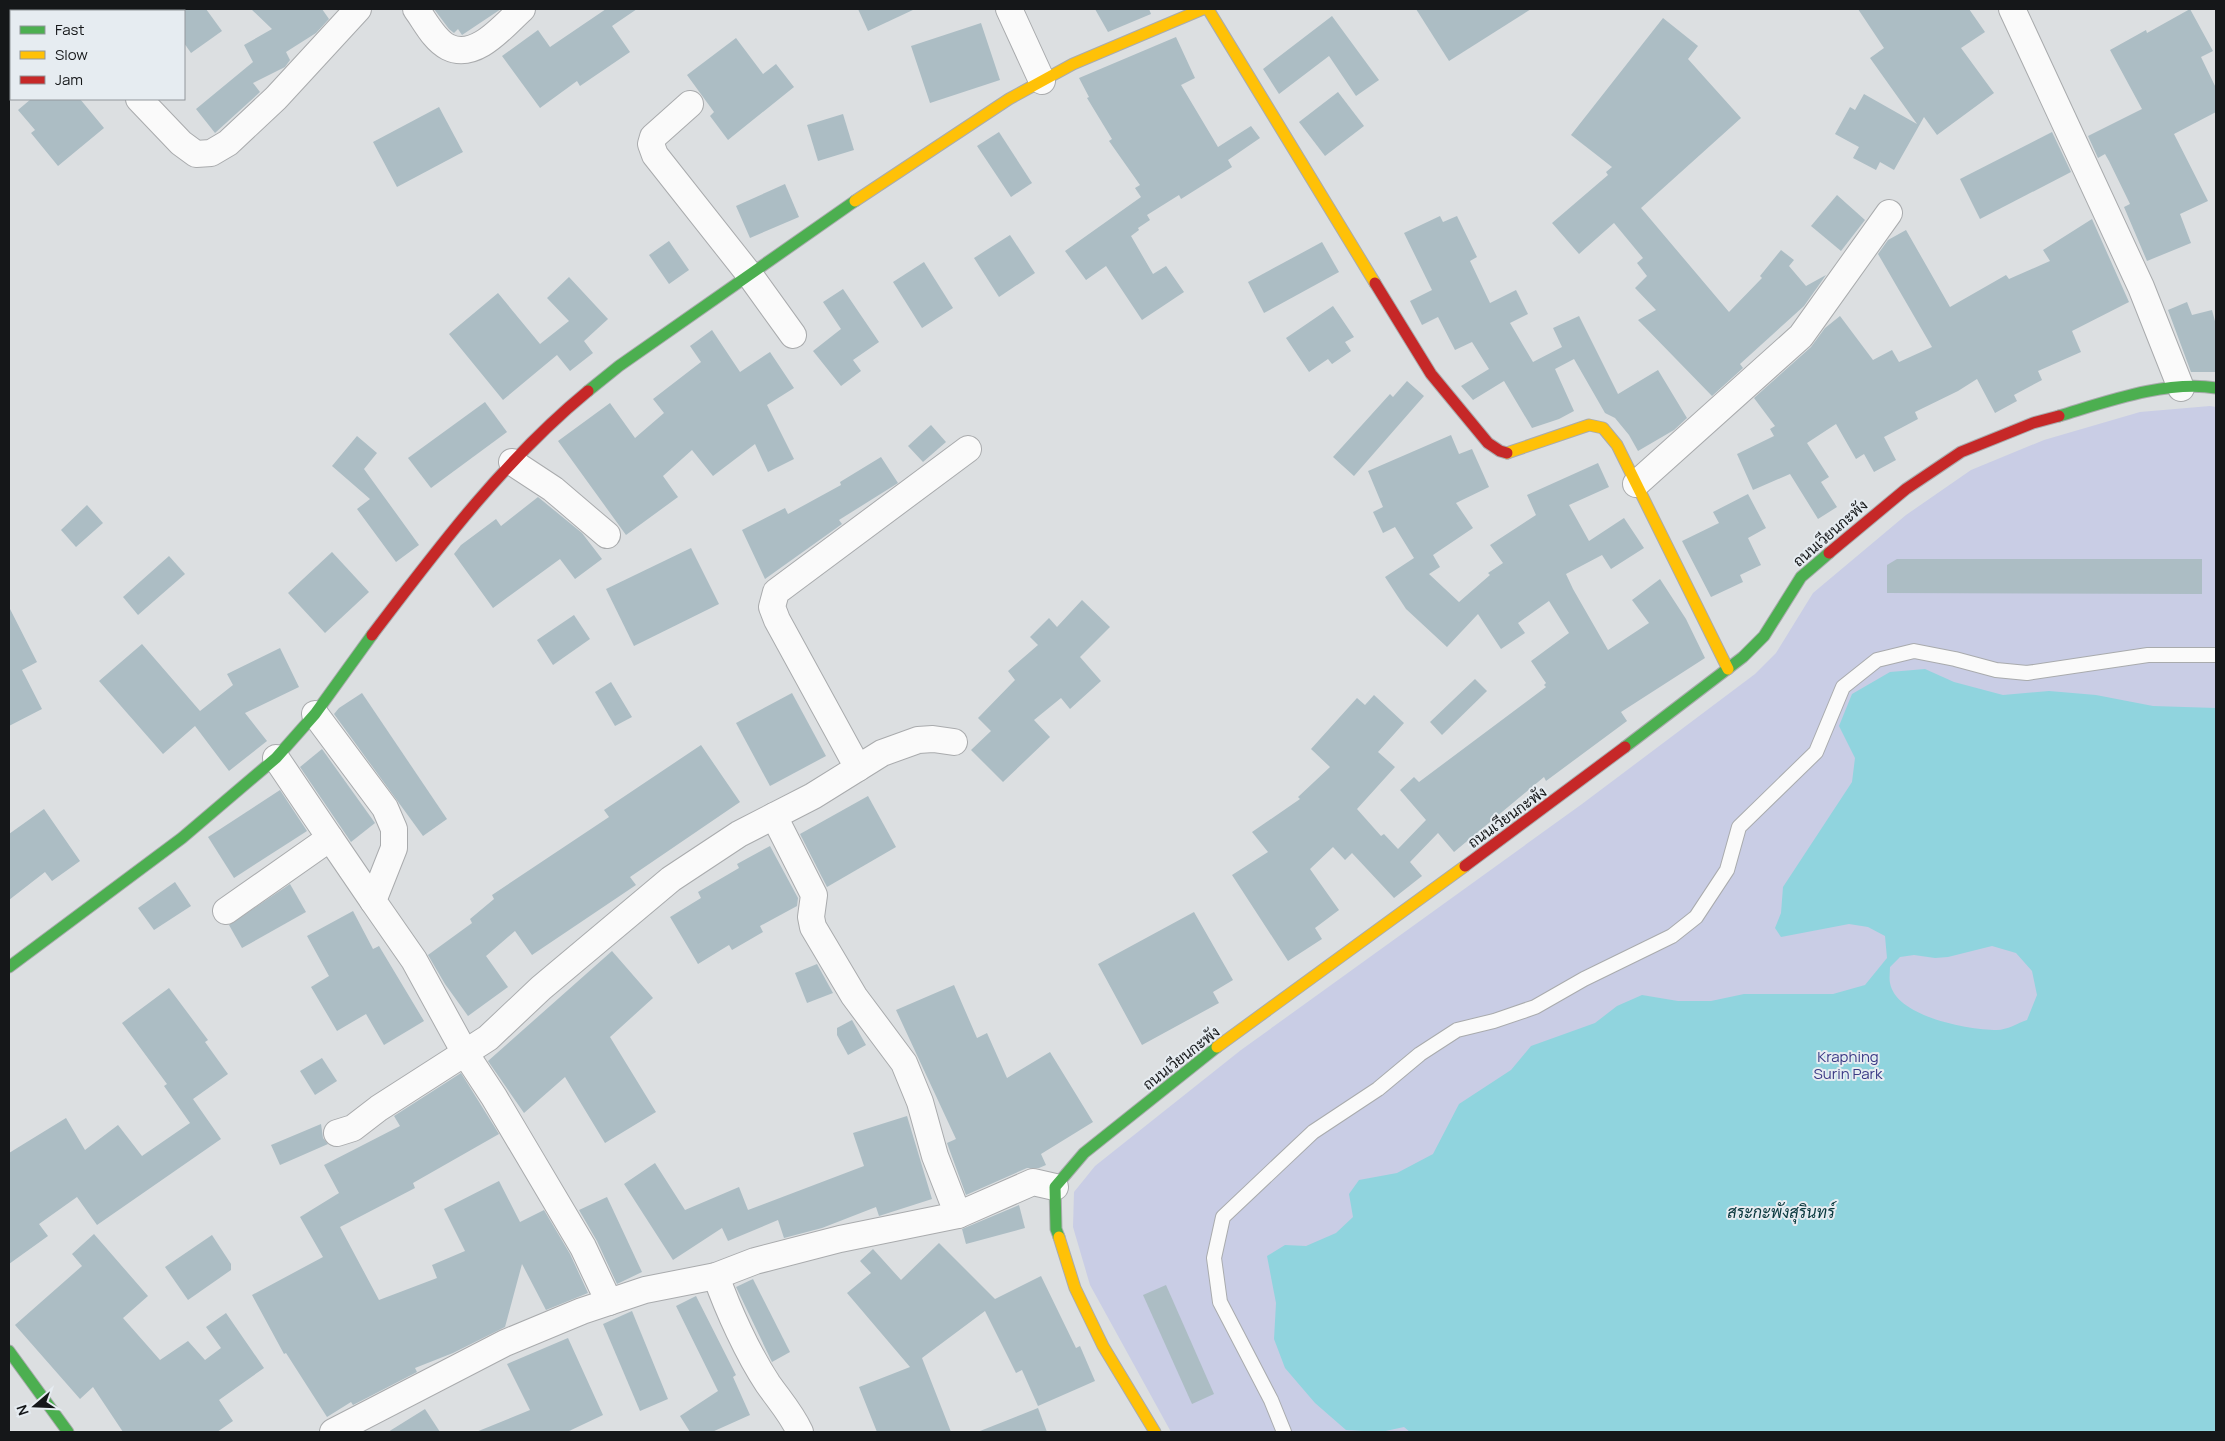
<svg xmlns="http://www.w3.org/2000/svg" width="2225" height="1441" font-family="Manrope,Sarabun,sans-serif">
<rect width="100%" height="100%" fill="#dcdfe1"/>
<!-- green -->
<path fill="#c9cde5" d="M 2210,406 L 2216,407 L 2216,1432 L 1171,1432 L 1090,1285 L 1073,1227 L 1074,1192 L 1095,1166 L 1241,1050 L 1582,804 L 1755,674 L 1776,653 L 1813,593 L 1906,515 L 1971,470 L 2044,440 L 2140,412 Z"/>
<!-- water -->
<path fill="#90d4de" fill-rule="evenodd" d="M 1925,669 L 1954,682 L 2003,695 L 2049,691 L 2096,695 L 2153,706 L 2216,708 L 2216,1432 L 1410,1432 L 1404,1427 L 1381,1432 L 1346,1430 L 1315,1403 L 1285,1368 L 1274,1339 L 1276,1303 L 1267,1256 L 1285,1245 L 1306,1246 L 1336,1233 L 1353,1217 L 1349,1194 L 1359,1180 L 1397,1173 L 1433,1154 L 1459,1104 L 1511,1070 L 1531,1046 L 1595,1023 L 1617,1006 L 1642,995 L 1678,1001 L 1711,1001 L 1744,994 L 1833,994 L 1865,985 L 1887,958 L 1885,936 L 1868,927 L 1849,924 L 1781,937 L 1775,928 L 1781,913 L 1783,887 L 1852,782 L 1855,758 L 1839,726 L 1852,694 L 1890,672 ZM 1992,946 L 2016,953 L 2032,971 L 2037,995 L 2027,1020 C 2018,1023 2007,1030 1997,1030 C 1969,1030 1896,1017 1890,983 C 1889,978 1890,972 1890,967 L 1900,957 L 1914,955 L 1935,958 L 1948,957 Z"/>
<!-- building -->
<g fill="#acbdc4">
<path d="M 184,9 L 206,9 L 222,31 L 191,53 L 184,43 Z"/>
<path d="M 251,9 L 322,9 L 329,19 L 316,33 L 286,52 L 290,60 L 285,67 L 253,83 L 260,92 L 215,133 L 196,109 L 253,62 L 244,45 L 272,29 Z"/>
<path d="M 434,9 L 501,9 L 462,35 L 458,29 L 454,33 L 449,29 Z"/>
<path d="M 606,9 L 637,9 L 612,26 L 630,52 L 580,86 L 577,81 L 540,108 L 502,56 L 538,30 L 550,47 Z"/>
<path d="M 858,9 L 915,9 L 868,31 Z"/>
<path d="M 1095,9 L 1149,9 L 1151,14 L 1108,32 Z"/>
<path d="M 1416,9 L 1531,9 L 1449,61 Z"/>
<path d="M 1858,9 L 1969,9 L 1985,32 L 1961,48 L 1994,93 L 1937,135 L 1924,117 L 1894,170 L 1880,162 L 1876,170 L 1853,158 L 1859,147 L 1835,134 L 1850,107 L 1855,110 L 1864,94 L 1917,124 L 1870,58 L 1884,48 Z"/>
<path d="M 2190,9 L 2213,51 L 2201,57 L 2216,88 L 2216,112 L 2174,134 L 2208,201 L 2180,214 L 2191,243 L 2147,261 L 2124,207 L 2130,204 L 2109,161 L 2105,154 L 2098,158 L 2088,136 L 2142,109 L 2110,50 L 2146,30 L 2147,33 Z"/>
<path d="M 1332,16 L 1379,80 L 1356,96 L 1329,56 L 1279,94 L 1263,69 Z"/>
<path d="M 1663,18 L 1698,46 L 1688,59 L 1741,118 L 1641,208 L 1729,312 L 1762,278 L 1760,276 L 1781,250 L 1794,260 L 1789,266 L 1806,286 L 1826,275 L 1804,306 L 1740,364 L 1743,368 L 1712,396 L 1638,320 L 1656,310 L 1635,288 L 1647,276 L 1637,263 L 1643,258 L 1614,223 L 1579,254 L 1552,223 L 1608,175 L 1606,172 L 1612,167 L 1571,135 Z"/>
<path d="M 981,23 L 1000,80 L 930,103 L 911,46 Z"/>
<path d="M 1176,37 L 1195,78 L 1181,85 L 1218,147 L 1251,126 L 1260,138 L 1228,160 L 1232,167 L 1181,199 L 1179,195 L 1147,215 L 1150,220 L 1138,228 L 1139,230 L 1131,236 L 1153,274 L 1166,266 L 1184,292 L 1142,320 L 1106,266 L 1086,280 L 1065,251 L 1141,197 L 1135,188 L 1140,185 L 1109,141 L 1112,139 L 1087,98 L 1089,97 L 1079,78 Z"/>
<path d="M 736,38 L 763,74 L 776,64 L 794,87 L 728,140 L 710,116 L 714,112 L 687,75 Z"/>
<path d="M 1338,92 L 1364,126 L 1325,156 L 1299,122 Z"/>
<path d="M 31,99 L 80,99 L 104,128 L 58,166 L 31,133 L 35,130 L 18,110 Z"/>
<path d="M 439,107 L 463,152 L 397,187 L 373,142 Z"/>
<path d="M 843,114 L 854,150 L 818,161 L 807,125 Z"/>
<path d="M 999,132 L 1032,183 L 1011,197 L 977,146 Z"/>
<path d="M 2052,132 L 2071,172 L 1980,219 L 1960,179 Z"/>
<path d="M 785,184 L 799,217 L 750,238 L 736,206 Z"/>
<path d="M 1837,195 L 1865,220 L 1841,251 L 1811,226 Z"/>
<path d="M 1440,216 L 1443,222 L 1457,216 L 1477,257 L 1470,261 L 1490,303 L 1516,290 L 1528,314 L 1510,323 L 1533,362 L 1562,347 L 1553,328 L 1579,316 L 1618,394 L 1658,370 L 1687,418 L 1674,430 L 1638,451 L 1629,435 L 1615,418 L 1605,413 L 1574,359 L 1555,369 L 1574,411 L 1559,419 L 1532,428 L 1504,381 L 1473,400 L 1461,386 L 1489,369 L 1472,342 L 1455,350 L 1438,317 L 1422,325 L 1410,301 L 1432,290 L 1404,233 Z"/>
<path d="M 2092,219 L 2129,302 L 2072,331 L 2081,352 L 2038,371 L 2042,380 L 2014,395 L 2017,401 L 1995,413 L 1977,379 L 1958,391 L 1915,412 L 1918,419 L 1884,437 L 1896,460 L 1874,472 L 1864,454 L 1856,459 L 1836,424 L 1807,443 L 1829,477 L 1821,482 L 1837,507 L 1818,519 L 1790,474 L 1753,490 L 1737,454 L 1774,436 L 1770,429 L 1775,426 L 1754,398 L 1811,347 L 1825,328 L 1840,316 L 1873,360 L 1892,350 L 1899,362 L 1932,347 L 1878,254 L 1888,240 L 1906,230 L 1950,307 L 2006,275 L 2009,279 L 2050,261 L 2043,250 Z"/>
<path d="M 1010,235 L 1035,273 L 999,297 L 974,258 Z"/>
<path d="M 669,241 L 689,270 L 669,284 L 649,255 Z"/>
<path d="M 1322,242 L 1339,272 L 1264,313 L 1248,282 Z"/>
<path d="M 924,262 L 953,308 L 922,328 L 893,282 Z"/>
<path d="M 569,277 L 608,319 L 584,341 L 593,353 L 570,371 L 557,355 L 503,400 L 449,334 L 498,293 L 540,344 L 569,321 L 547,298 Z"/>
<path d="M 843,289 L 879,342 L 853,360 L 861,371 L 841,386 L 813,351 L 841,329 L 823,302 Z"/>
<path d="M 2187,302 L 2192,315 L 2212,310 L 2216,325 L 2216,372 L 2191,372 L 2168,310 Z"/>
<path d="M 1333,306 L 1354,337 L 1345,342 L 1351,351 L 1332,364 L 1328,359 L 1309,372 L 1286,338 Z"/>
<path d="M 712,330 L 740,372 L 770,352 L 794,388 L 767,405 L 794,459 L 768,472 L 755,444 L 713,476 L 692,450 L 663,476 L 678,497 L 626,535 L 558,441 L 610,403 L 635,438 L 664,413 L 653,399 L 701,362 L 690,346 Z"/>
<path d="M 1407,381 L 1424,396 L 1354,476 L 1333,457 L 1390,394 L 1393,397 Z"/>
<path d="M 485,402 L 507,432 L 431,488 L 408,458 Z"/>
<path d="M 931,425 L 946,442 L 923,462 L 908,446 Z"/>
<path d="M 1451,435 L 1459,454 L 1472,449 L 1489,487 L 1456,503 L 1473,528 L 1433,555 L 1440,567 L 1429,574 L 1459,602 L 1490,575 L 1488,573 L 1503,563 L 1490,545 L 1536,515 L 1527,495 L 1598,463 L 1609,487 L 1569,505 L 1589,541 L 1624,518 L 1644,548 L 1611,569 L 1602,555 L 1566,574 L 1573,589 L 1608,650 L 1649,623 L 1632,600 L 1660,579 L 1686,619 L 1705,658 L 1621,712 L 1627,721 L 1546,781 L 1544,777 L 1454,852 L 1438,833 L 1410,862 L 1422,876 L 1394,898 L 1352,853 L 1345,860 L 1333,847 L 1310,869 L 1339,910 L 1315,928 L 1322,939 L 1288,961 L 1232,875 L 1268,852 L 1252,832 L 1300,799 L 1298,797 L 1330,767 L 1311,749 L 1357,698 L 1365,705 L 1374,695 L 1404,723 L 1378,752 L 1395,767 L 1357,809 L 1381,836 L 1384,834 L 1398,849 L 1426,820 L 1400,790 L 1414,777 L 1419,782 L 1546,687 L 1544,685 L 1546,683 L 1531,661 L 1569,633 L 1549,601 L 1518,623 L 1525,633 L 1501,649 L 1478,614 L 1447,647 L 1406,609 L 1385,577 L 1414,558 L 1395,527 L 1383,533 L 1373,512 L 1383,507 L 1368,471 Z"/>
<path d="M 357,436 L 377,453 L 364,469 L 419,545 L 396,562 L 357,509 L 370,499 L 332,466 Z"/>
<path d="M 881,457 L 898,483 L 839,520 L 842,524 L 765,579 L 742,530 L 785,508 L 788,514 L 841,485 L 840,482 Z"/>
<path d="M 1748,494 L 1766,528 L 1748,538 L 1761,565 L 1740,575 L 1743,582 L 1711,597 L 1682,541 L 1719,523 L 1713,512 Z"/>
<path d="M 538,497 L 582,533 L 602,559 L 575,579 L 560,559 L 493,608 L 454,554 L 461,545 L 496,519 L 501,526 Z"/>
<path d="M 87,505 L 103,523 L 76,547 L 61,530 Z"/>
<path d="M 691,548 L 719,604 L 634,646 L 606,589 Z"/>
<path d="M 332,552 L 369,592 L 325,633 L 288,593 Z"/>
<path d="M 169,556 L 185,574 L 138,615 L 123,597 Z"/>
<path d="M 1897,559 L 2202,559 L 2202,594 L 1887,593 L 1887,565 Z"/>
<path d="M 1082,600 L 1110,627 L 1080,657 L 1101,681 L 1070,709 L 1061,698 L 1034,720 L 1050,737 L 1003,782 L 971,750 L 991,731 L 978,718 L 1015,680 L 1008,671 L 1038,645 L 1030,637 L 1049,618 L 1057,627 Z"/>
<path d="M 9,607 L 37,662 L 22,670 L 42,709 L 9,726 Z"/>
<path d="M 574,615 L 590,639 L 553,665 L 537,640 Z"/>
<path d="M 142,644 L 200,711 L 233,685 L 227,674 L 280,648 L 299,687 L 245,713 L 267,741 L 229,771 L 195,726 L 163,754 L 99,681 Z"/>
<path d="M 1475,679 L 1487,691 L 1442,735 L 1430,722 Z"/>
<path d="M 611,682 L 632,717 L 615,726 L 595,692 Z"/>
<path d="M 362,693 L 447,819 L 423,836 L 334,714 L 339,708 Z"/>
<path d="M 792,693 L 826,756 L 770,786 L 736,723 Z"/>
<path d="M 701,745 L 740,802 L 630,877 L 636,885 L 532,955 L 515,931 L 486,956 L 508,987 L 468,1016 L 445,984 L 428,955 L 472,923 L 470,919 L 494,899 L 492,895 L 609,817 L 604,810 Z"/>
<path d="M 322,749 L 375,823 L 351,842 L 300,767 Z"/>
<path d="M 280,790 L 307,831 L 234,878 L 208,837 Z"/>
<path d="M 868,796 L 896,847 L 827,887 L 800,834 Z"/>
<path d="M 44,809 L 80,861 L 52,881 L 45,872 L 9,900 L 9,834 Z"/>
<path d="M 770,846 L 798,898 L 797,906 L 760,926 L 763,932 L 732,950 L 729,945 L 698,964 L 670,917 L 701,898 L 698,892 L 739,868 L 737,864 Z"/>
<path d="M 175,882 L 191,906 L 154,930 L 138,908 Z"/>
<path d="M 290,884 L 306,912 L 242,948 L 229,925 Z"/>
<path d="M 353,911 L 373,949 L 379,946 L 424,1021 L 384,1045 L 366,1014 L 337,1031 L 311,987 L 329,976 L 307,936 Z"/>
<path d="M 1194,912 L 1233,980 L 1213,992 L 1219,1003 L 1142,1045 L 1098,964 Z"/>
<path d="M 612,951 L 653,998 L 610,1037 L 656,1112 L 605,1143 L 565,1077 L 524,1113 L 488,1061 Z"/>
<path d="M 817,964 L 833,993 L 807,1003 L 795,973 Z"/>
<path d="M 954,985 L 977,1038 L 987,1033 L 1007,1078 L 1050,1052 L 1093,1122 L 1041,1154 L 1046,1165 L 1039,1168 L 1027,1168 L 966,1195 L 947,1143 L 956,1139 L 896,1010 Z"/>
<path d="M 169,988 L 208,1040 L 205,1042 L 228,1074 L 193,1099 L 221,1139 L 97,1225 L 77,1197 L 39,1224 L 48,1236 L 9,1264 L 9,1153 L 66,1118 L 85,1150 L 118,1125 L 142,1156 L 190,1123 L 164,1086 L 167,1084 L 122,1023 Z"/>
<path d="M 852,1020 L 866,1045 L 848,1055 L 837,1035 L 837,1028 Z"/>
<path d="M 322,1058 L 337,1081 L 315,1095 L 300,1071 Z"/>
<path d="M 461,1073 L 499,1134 L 413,1183 L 415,1188 L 340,1227 L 379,1300 L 437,1278 L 432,1265 L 465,1251 L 444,1209 L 499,1181 L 520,1222 L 544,1210 L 570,1254 L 588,1293 L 546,1310 L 522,1264 L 505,1327 L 453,1353 L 415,1368 L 417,1372 L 353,1405 L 351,1402 L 327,1417 L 286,1353 L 284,1354 L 252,1295 L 323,1257 L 300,1217 L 339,1193 L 324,1165 L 400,1126 L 394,1116 Z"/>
<path d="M 907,1116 L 932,1199 L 879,1216 L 876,1207 L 822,1228 L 784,1238 L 778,1220 L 728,1241 L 722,1228 L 673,1260 L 624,1184 L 655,1163 L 685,1210 L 739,1187 L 748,1210 L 864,1166 L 853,1133 Z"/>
<path d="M 321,1124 L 323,1138 L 328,1144 L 280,1165 L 271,1145 Z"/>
<path d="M 607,1197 L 642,1272 L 617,1284 L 597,1241 L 579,1210 Z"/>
<path d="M 1019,1205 L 1025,1228 L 966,1244 L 962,1229 Z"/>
<path d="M 94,1234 L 148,1296 L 123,1318 L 160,1360 L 188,1341 L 205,1360 L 221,1348 L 206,1327 L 226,1313 L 264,1368 L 219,1400 L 233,1421 L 217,1432 L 123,1432 L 93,1387 L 80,1399 L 15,1325 L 82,1266 L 72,1254 Z"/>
<path d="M 212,1235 L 231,1264 L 231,1270 L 188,1300 L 165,1267 Z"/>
<path d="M 939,1243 L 995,1299 L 1041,1276 L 1076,1348 L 1080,1346 L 1095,1381 L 1038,1406 L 1022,1370 L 1016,1373 L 985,1311 L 922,1358 L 951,1432 L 877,1432 L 859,1387 L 910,1367 L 847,1293 L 871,1273 L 860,1261 L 873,1249 L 901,1280 Z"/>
<path d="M 753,1279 L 790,1352 L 772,1362 L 736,1287 Z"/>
<path d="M 1166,1285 L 1214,1394 L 1192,1404 L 1143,1295 Z"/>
<path d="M 696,1296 L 736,1375 L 733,1377 L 750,1415 L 712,1432 L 690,1432 L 680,1416 L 718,1391 L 676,1306 Z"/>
<path d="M 632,1311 L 668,1399 L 640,1411 L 603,1324 Z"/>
<path d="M 568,1338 L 603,1415 L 567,1432 L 476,1432 L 530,1410 L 507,1364 Z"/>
<path d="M 1038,1408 L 1047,1432 L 981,1432 L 980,1431 Z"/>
<path d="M 425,1409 L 440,1432 L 388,1432 Z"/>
</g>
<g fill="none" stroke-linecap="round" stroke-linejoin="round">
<defs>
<path id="lane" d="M 1284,1432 L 1271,1400 L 1220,1302 L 1214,1258 L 1223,1217 L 1313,1132 L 1378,1089 L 1420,1054 L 1457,1030 L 1494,1021 L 1535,1007 L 1584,979 L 1672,936 L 1696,917 L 1727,870 L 1739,827 L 1816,752 L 1843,687 L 1877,660 L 1914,651 L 1955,659 L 1996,670 L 2027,673 L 2148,655 L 2216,655"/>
<g id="street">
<path d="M 52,9 L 55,11"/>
<path d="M 416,9 C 425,21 434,40 448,47 C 476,61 504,25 522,9"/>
<path d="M 1009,9 L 1042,81"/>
<path d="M 2012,9 L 2141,287 L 2181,388"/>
<path d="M 139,99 L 181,143 L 196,154 L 211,153 L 228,143 L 276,98 L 358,9"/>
<path d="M 690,104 L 653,137 L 651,144 L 655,155 L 749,274 L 793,335"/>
<path d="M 512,462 L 553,489 L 607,535"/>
<path d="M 1636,484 L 1801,336 L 1889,213"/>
<path d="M 315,714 L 385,808 L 394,829 L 394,848 L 373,901 L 414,960 L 465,1053 L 494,1097 L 583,1247 L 609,1302"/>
<path d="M 276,758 L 330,838"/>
<path d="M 858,768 L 777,620 L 772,607 L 776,592 L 968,449"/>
<path d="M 774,816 L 814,895 L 811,917 L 813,927 L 854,996 L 904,1063 L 920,1102 L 935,1156 L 958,1215"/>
<path d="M 226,911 L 330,838 L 373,901"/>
<path d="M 337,1133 L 353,1128 L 379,1108 L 488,1038 L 541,988 L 671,879 L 739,834 L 813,796 L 882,753 L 918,740 L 933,739 L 954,742"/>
<path d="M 716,1276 C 728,1310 748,1354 768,1384 C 780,1401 791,1413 800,1432"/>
<path d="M 333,1432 L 505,1343 L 582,1311 L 645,1290 L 716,1276 L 755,1261 L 840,1239 L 958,1215 L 1033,1182 L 1055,1187"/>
</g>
<g id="fast">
<path d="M 588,391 L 619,366 L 855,201"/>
<path d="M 2059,416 C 2106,402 2166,380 2216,388"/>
<path d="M 1625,747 L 1743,657 L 1764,636 L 1801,577 L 1829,553"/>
<path d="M 9,967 L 182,838 L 276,758 L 315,714 L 372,635"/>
<path d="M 1059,1237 L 1056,1229 L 1055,1187 L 1084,1153 L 1217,1047"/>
<path d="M 9,1351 L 68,1432"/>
</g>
<g id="slow">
<path d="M 1208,9 L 1375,283"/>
<path d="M 855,201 L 1009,99 L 1073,64 L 1203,9"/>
<path d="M 1507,453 L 1589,425 L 1603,428 L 1617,445 L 1728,669"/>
<path d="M 1217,1047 L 1465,866"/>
<path d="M 1059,1237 L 1075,1288 L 1103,1346 L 1155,1432"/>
</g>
<g id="jam">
<path d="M 1375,283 L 1431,374 L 1488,443 L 1500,451 L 1507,453"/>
<path d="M 1829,553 L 1906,489 L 1961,452 L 2033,423 L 2059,416"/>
<path d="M 372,635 C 438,548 503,461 588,391"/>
<path d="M 1465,866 L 1625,747"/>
</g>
</defs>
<!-- lane casing -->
<use href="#lane" stroke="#a9abad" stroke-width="16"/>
<!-- street casing -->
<use href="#street" stroke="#a9abad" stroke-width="28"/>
<!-- fast casing -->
<use href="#fast" stroke="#a9abad" stroke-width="13"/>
<!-- slow casing -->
<use href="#slow" stroke="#a9abad" stroke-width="13"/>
<!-- jam casing -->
<use href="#jam" stroke="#a9abad" stroke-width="13"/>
<!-- lane -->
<use href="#lane" stroke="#fafafa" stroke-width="14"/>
<!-- street -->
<use href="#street" stroke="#fafafa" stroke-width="26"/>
<!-- fast -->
<use href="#fast" stroke="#4caf50" stroke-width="11"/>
<!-- slow -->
<use href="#slow" stroke="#ffc107" stroke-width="11"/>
<!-- jam -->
<use href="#jam" stroke="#c62828" stroke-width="11"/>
</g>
<g text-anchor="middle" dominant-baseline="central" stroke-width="4" stroke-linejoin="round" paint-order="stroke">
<!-- street labels -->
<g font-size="15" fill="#151719" stroke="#e6ecf1">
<text transform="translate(1830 533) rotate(-41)">ถนนเวียนกะพัง</text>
<text transform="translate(1507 817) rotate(-36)">ถนนเวียนกะพัง</text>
<text transform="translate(1181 1058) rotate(-38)">ถนนเวียนกะพัง</text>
</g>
<!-- park labels -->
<g font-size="15" fill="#3a3a85" stroke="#e6ecf1">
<text x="1848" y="1056">Kraphing<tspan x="1848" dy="17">Surin Park</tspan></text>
</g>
<!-- water labels -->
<g font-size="16" font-style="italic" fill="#09383e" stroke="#e6ecf1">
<text x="1781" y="1212">สระกะพังสุรินทร์</text>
</g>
</g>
<!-- border -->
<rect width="2225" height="1441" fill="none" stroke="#151719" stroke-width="20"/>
<!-- legend -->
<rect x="10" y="10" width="175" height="90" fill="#e6ecf1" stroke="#92979b"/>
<rect x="20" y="26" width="25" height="8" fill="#4caf50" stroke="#92979b"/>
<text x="55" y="35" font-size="15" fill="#151719">Fast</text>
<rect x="20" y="51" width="25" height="8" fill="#ffc107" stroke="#92979b"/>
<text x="55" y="60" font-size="15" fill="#151719">Slow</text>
<rect x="20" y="76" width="25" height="8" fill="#c62828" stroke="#92979b"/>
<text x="55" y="85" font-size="15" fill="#151719">Jam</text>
<!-- north arrow -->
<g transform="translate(35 1406) rotate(251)" stroke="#e6ecf1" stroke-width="4" paint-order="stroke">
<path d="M0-4L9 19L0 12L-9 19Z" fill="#151719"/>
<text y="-8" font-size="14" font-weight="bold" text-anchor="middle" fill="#151719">N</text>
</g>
</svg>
